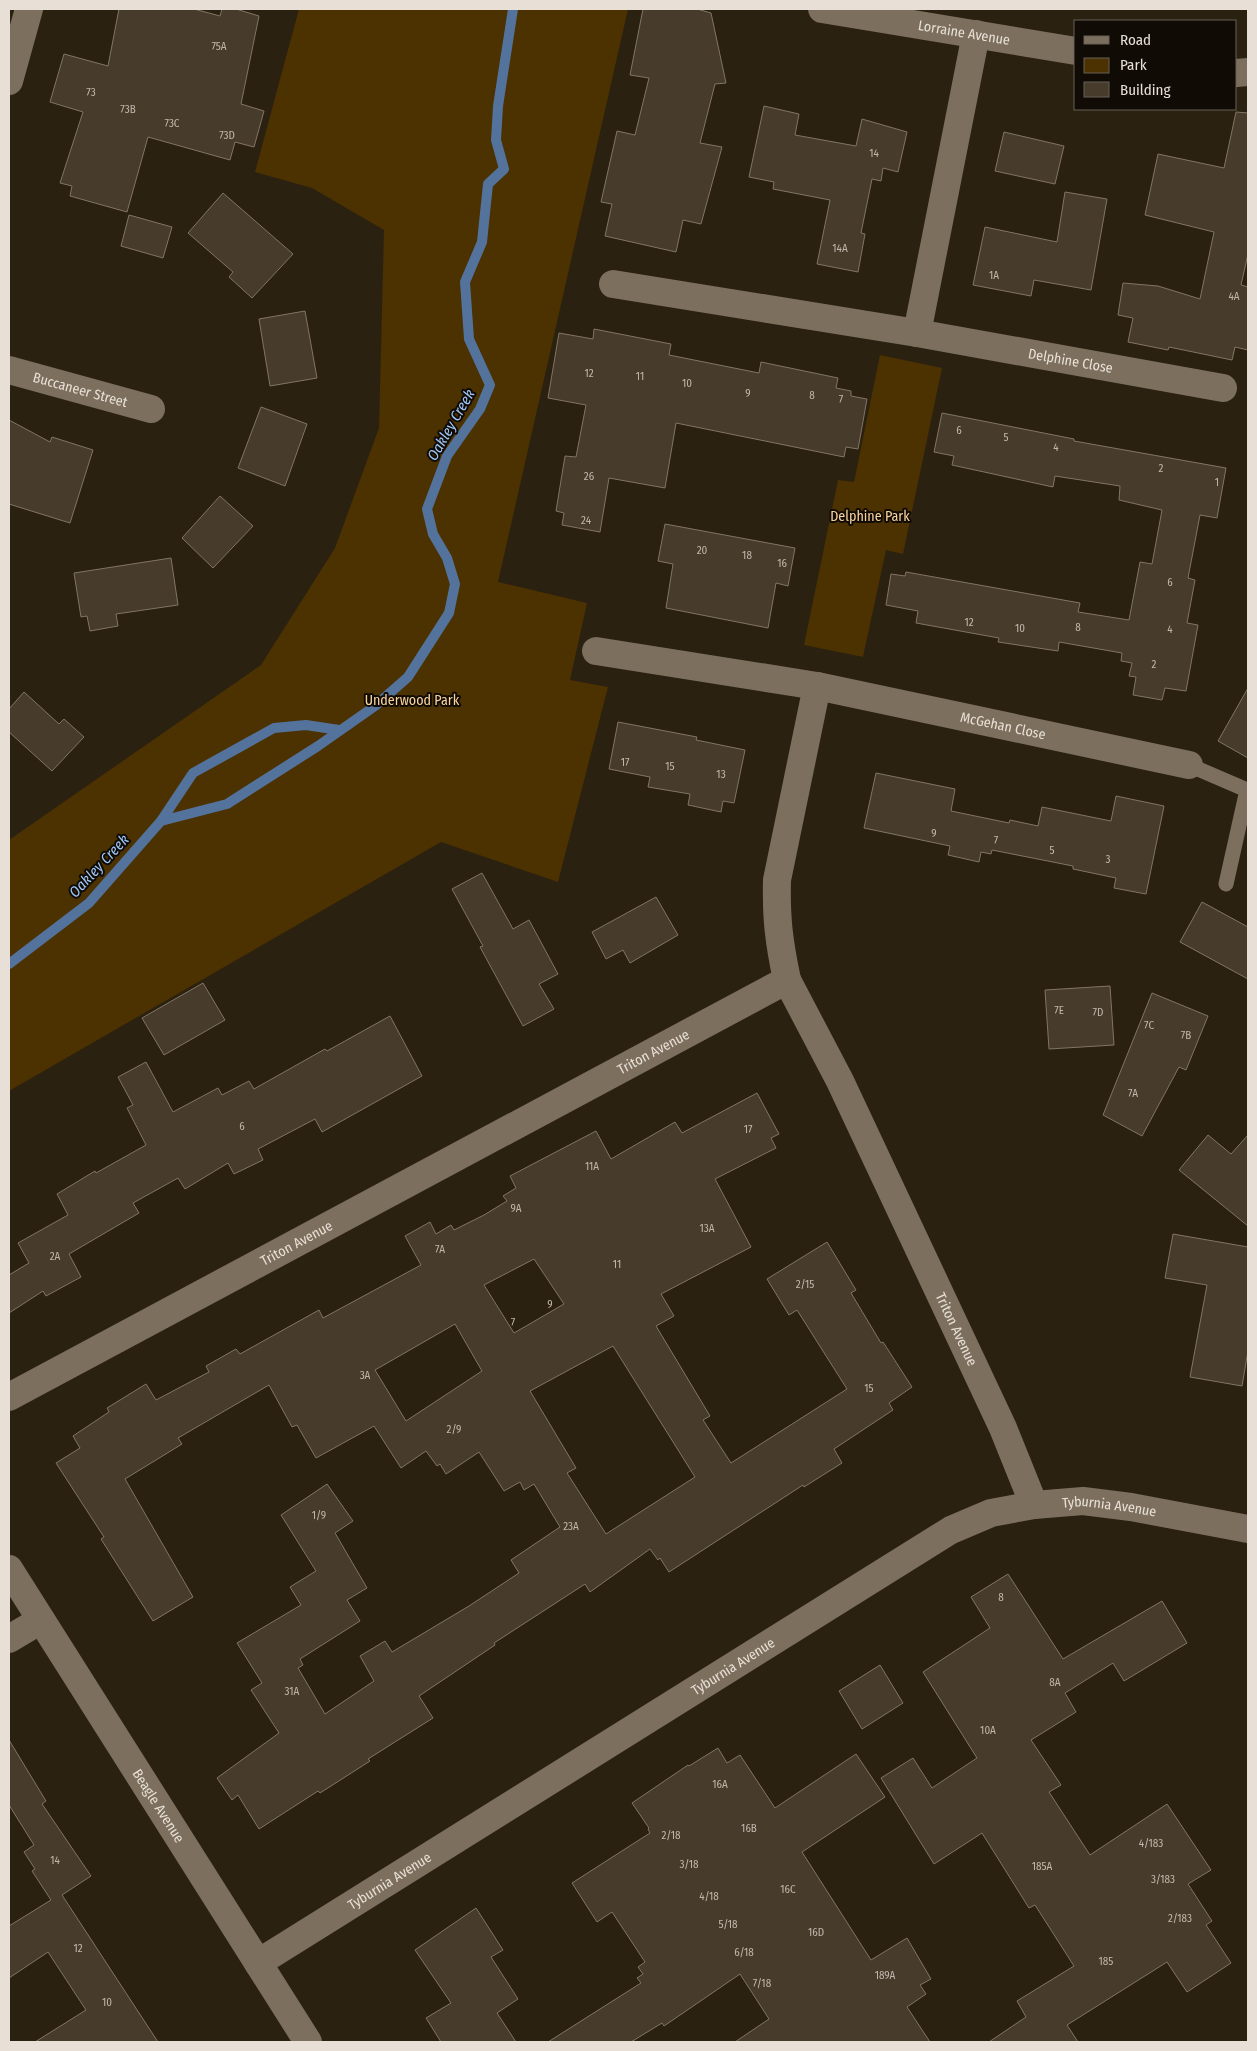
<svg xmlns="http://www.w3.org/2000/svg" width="1257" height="2051" font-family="'Fira Sans Condensed',sans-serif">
<rect width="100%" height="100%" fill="#2b2111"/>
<!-- green -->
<g fill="#4c3101">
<path d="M 299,9 L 628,9 L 498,582 L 587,603 L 570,680 L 608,687 L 558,882 L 441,842 L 9,1091 L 9,840 L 261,665 L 335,548 L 379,428 L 384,230 L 312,188 L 255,172 Z"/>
<path d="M 880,355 L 942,368 L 903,554 L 886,550 L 863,657 L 804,645 L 838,480 L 854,482 Z"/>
</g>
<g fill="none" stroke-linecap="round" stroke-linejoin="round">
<!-- stream -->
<g stroke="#53739c" stroke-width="10">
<path d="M 161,821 L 193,773 L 274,728 L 306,725 L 339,730"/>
<path d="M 9,964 L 89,903 L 161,821 L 227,804 L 318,746 L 375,706 L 408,677 L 449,613 L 455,584 L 447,558 L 433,534 L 427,509 L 447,456 L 480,409 L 490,385 L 469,339 L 465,282 L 482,242 L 488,184 L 504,169 L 496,140 L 498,106 L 513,9"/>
</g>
</g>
<!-- building -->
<g fill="#473b2b" stroke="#837564" fill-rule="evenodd">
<path d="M 119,9 L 194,9 L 220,16 L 222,9 L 236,9 L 259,16 L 241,104 L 264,111 L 254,147 L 235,142 L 230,160 L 148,137 L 127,212 L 70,196 L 72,186 L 60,183 L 83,112 L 50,102 L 64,54 L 108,66 Z"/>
<path d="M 643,9 L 697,9 L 711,13 L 726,83 L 715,84 L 700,143 L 722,147 L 701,224 L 683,220 L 676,252 L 605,236 L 612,204 L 601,202 L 617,131 L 635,135 L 649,78 L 630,75 Z"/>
<path d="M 764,106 L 799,114 L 795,135 L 856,146 L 862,119 L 907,132 L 898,172 L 883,168 L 881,181 L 872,179 L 861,233 L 865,234 L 858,272 L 817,264 L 830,200 L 773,189 L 774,182 L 749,177 Z"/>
<path d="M 1236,112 L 1248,113 L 1248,254 L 1241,285 L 1248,287 L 1248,350 L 1235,347 L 1232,360 L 1169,347 L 1168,350 L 1128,342 L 1133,318 L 1118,315 L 1123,283 L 1158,286 L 1200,299 L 1214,232 L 1145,215 L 1158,154 L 1224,168 Z"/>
<path d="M 1004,132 L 1064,146 L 1055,184 L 995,171 Z"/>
<path d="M 1065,192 L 1107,199 L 1091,290 L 1034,280 L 1031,296 L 973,285 L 985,227 L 1057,242 Z"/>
<path d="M 223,193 L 293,254 L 252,298 L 229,277 L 233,272 L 188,233 Z"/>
<path d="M 129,215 L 172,227 L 163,258 L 121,246 Z"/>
<path d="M 305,311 L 317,378 L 270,386 L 259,319 Z"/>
<path d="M 594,329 L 671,344 L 669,355 L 759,373 L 761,362 L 838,378 L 836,388 L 851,391 L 851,396 L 867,399 L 858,449 L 846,447 L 844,457 L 676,423 L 665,488 L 609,478 L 600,532 L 562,525 L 564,513 L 556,511 L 565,456 L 576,457 L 586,405 L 548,398 L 559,333 L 593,339 Z"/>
<path d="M 261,407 L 307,424 L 285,486 L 238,468 Z"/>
<path d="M 942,413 L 1074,439 L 1074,441 L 1226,468 L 1217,518 L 1200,515 L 1188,578 L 1195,580 L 1187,623 L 1198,625 L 1186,691 L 1165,688 L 1162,700 L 1133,695 L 1136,677 L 1129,676 L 1132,663 L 1121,661 L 1122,653 L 1059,642 L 1058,651 L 998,642 L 999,638 L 916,623 L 918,611 L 886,605 L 891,574 L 905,576 L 906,572 L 1080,603 L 1078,612 L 1129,620 L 1140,562 L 1152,564 L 1162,510 L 1119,500 L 1120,486 L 1055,476 L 1053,487 L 952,465 L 954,456 L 934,452 Z"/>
<path d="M 9,420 L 50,442 L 52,437 L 93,450 L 70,523 L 9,504 Z"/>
<path d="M 220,496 L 253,526 L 213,568 L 182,538 Z"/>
<path d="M 665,524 L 795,548 L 788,586 L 776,583 L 768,628 L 666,608 L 673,564 L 658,561 Z"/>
<path d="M 171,558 L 178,605 L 116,614 L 118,626 L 90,631 L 87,616 L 81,617 L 74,573 Z"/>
<path d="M 1248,688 L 1248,758 L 1218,741 Z"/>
<path d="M 24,692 L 59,724 L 64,719 L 84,737 L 52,771 L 9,732 L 9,709 Z"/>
<path d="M 618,722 L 697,737 L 696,740 L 745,750 L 734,803 L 723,801 L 721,812 L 688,805 L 690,794 L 648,787 L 650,777 L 609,769 Z"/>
<path d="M 876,773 L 955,789 L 951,811 L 1009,823 L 1010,820 L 1038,826 L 1042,807 L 1111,821 L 1116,796 L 1164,806 L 1146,894 L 1114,888 L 1116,878 L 1073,869 L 1073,866 L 992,850 L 991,854 L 981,852 L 979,862 L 948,855 L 950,846 L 864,828 Z"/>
<path d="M 482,873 L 513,929 L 529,920 L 558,974 L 539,984 L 554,1009 L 523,1026 L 480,947 L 483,946 L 452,889 Z"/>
<path d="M 656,897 L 678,935 L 630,963 L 623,950 L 606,959 L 592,932 Z"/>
<path d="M 1202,902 L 1248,927 L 1248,979 L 1180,942 Z"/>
<path d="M 203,983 L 225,1020 L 164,1055 L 142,1018 Z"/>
<path d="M 1110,986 L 1114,1045 L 1049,1049 L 1045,990 Z"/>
<path d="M 1152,993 L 1208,1016 L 1186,1070 L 1179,1067 L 1142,1136 L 1103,1115 Z"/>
<path d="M 390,1016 L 422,1076 L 322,1132 L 315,1119 L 258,1149 L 263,1160 L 234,1174 L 228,1163 L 185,1189 L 178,1178 L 133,1203 L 139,1213 L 69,1254 L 81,1277 L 46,1296 L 43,1291 L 9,1313 L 9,1275 L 29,1263 L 18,1243 L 68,1215 L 57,1194 L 95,1171 L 96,1173 L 146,1145 L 127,1108 L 133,1105 L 118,1077 L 146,1062 L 173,1112 L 218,1088 L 222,1095 L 249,1081 L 254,1089 L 325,1049 L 327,1051 Z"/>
<path d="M 757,1093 L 779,1134 L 771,1138 L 776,1148 L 715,1179 L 751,1247 L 661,1294 L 674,1316 L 656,1326 L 710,1416 L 703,1420 L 731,1463 L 847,1389 L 797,1310 L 789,1315 L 767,1279 L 827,1242 L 856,1290 L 851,1293 L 881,1343 L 883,1342 L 912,1387 L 889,1403 L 893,1410 L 834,1449 L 842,1463 L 804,1487 L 803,1485 L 669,1572 L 660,1558 L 658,1560 L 650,1549 L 590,1592 L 585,1584 L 494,1643 L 495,1645 L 419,1696 L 433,1718 L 368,1759 L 370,1761 L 320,1793 L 318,1791 L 259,1829 L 238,1795 L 232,1800 L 217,1778 L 279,1733 L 251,1690 L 262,1683 L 237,1643 L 301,1605 L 290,1587 L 316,1571 L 281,1515 L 327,1484 L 353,1521 L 335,1533 L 367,1588 L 347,1600 L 360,1621 L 300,1659 L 303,1665 L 298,1668 L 325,1714 L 374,1681 L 360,1656 L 385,1641 L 392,1652 L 469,1606 L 519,1573 L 511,1560 L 560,1527 L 534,1484 L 524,1490 L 520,1482 L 504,1491 L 479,1452 L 446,1474 L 440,1464 L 437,1466 L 426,1451 L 401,1468 L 374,1426 L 316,1458 L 297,1425 L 292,1427 L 269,1385 L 178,1438 L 182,1444 L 125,1479 L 193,1597 L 153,1621 L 101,1539 L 104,1537 L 56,1463 L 80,1448 L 73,1436 L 109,1412 L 107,1408 L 146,1384 L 156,1400 L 209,1372 L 206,1366 L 236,1349 L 240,1354 L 319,1310 L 323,1318 L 421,1265 L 405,1236 L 430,1222 L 436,1234 L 451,1225 L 454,1230 L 484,1215 L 507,1201 L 503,1196 L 516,1188 L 510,1176 L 596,1131 L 611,1159 L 675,1122 L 682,1133 ZM 534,1259 L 564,1304 L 514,1333 L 484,1285 ZM 455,1324 L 482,1371 L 406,1421 L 375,1370 ZM 613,1346 L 695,1477 L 606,1534 L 567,1473 L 576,1468 L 530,1391 Z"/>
<path d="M 1208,1135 L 1231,1154 L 1248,1135 L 1248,1226 L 1179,1170 Z"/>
<path d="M 1173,1234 L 1248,1247 L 1248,1351 L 1242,1386 L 1190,1377 L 1207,1285 L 1165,1278 Z"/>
<path d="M 1008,1574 L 1063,1659 L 1162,1601 L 1187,1643 L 1124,1681 L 1113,1663 L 1065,1693 L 1076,1712 L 1031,1740 L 1061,1785 L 1049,1792 L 1090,1855 L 1167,1804 L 1211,1870 L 1188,1884 L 1212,1921 L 1206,1925 L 1231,1963 L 1187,1992 L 1167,1962 L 1067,2025 L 1078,2042 L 989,2042 L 1026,2017 L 1017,2001 L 1074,1966 L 1035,1905 L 1029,1908 L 982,1833 L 934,1864 L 881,1778 L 913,1758 L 932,1788 L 977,1758 L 923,1672 L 990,1628 L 971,1597 Z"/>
<path d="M 880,1665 L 903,1703 L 862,1729 L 839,1691 Z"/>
<path d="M 9,1740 L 46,1801 L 42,1804 L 91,1876 L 62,1895 L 158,2042 L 35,2042 L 86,2010 L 48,1952 L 9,1978 L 9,1926 L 51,1900 L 32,1871 L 35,1869 L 24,1852 L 34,1845 L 9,1805 Z"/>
<path d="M 718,1748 L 727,1763 L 740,1755 L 775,1808 L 856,1754 L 885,1797 L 802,1852 L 871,1960 L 907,1938 L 931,1979 L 920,1985 L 926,1994 L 907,2007 L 930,2042 L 735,2042 L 769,2019 L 740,1974 L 664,2026 L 662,2023 L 631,2042 L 548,2042 L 641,1983 L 637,1978 L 643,1974 L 638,1967 L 645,1962 L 612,1912 L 597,1922 L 572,1883 L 650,1833 L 648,1829 L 649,1828 L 632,1803 L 688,1765 L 689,1766 Z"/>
<path d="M 476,1908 L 503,1950 L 491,1957 L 518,1999 L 497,2013 L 516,2042 L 441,2042 L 426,2018 L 451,2003 L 415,1950 Z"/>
</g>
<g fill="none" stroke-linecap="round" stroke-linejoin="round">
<!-- service -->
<path stroke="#7c6f5d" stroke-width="15" d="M 1189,765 L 1247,790 L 1226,884"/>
<!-- minor -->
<g stroke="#7c6f5d" stroke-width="28">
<path id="s1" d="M 822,9 L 1076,51"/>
<path d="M 1236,73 L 1248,72"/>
<path id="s2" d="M 613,284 L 917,333 L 1223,388"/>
<path d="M 917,333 L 976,34"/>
<path id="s3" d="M 9,370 L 151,409"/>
<path id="s4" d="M 596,651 L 817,686 L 1189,765"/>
<path d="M 787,980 C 779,942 776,918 777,880 L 817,686"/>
<path id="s5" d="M 9,1397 L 787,980 L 840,1081 L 1003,1428 L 1034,1505"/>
<path d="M 9,1639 L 41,1620"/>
<path id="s6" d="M 258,1963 L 951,1530 L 991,1513 L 1034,1505 L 1083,1501 L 1131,1507 L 1248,1529"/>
</g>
<!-- tertiary -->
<g stroke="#7c6f5d" stroke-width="28">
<path d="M 9,81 L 29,9"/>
<path id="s7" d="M 9,1569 L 308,2042"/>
</g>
</g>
<g text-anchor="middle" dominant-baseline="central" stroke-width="4" stroke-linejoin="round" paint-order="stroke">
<!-- number labels -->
<g font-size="11" fill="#c0b7ac">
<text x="219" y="46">75A</text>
<text x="91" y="92">73</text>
<text x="128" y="109">73B</text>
<text x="172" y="123">73C</text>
<text x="227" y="135">73D</text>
<text x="874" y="153">14</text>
<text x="840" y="248">14A</text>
<text x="994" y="275">1A</text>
<text x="1234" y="296">4A</text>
<text x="589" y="373">12</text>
<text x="640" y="376">11</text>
<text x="687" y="383">10</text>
<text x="748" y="393">9</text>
<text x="812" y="395">8</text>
<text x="841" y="399">7</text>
<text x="959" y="430">6</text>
<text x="1006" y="437">5</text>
<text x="1056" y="447">4</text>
<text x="1161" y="468">2</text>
<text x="589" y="476">26</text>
<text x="1217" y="482">1</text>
<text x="586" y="520">24</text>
<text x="702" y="550">20</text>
<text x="747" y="555">18</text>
<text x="782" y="563">16</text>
<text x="1170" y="582">6</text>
<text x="969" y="622">12</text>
<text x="1078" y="627">8</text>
<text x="1020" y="628">10</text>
<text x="1170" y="629">4</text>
<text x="1154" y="664">2</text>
<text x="625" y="762">17</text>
<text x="670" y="766">15</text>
<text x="721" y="774">13</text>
<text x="934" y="833">9</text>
<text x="996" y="840">7</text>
<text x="1052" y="850">5</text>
<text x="1108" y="859">3</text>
<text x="1059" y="1010">7E</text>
<text x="1098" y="1012">7D</text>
<text x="1149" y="1025">7C</text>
<text x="1186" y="1035">7B</text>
<text x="1133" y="1093">7A</text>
<text x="242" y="1126">6</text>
<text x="748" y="1129">17</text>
<text x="592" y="1166">11A</text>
<text x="516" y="1208">9A</text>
<text x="707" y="1228">13A</text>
<text x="440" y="1249">7A</text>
<text x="55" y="1256">2A</text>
<text x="617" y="1264">11</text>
<text x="805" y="1284">2/15</text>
<text x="550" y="1304">9</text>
<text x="513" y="1322">7</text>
<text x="365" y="1375">3A</text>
<text x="869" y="1388">15</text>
<text x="454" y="1429">2/9</text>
<text x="319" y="1515">1/9</text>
<text x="571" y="1526">23A</text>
<text x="1001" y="1597">8</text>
<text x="1055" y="1682">8A</text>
<text x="292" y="1691">31A</text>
<text x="988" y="1730">10A</text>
<text x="720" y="1784">16A</text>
<text x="749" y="1828">16B</text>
<text x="671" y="1835">2/18</text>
<text x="1151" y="1843">4/183</text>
<text x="55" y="1860">14</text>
<text x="689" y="1864">3/18</text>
<text x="1042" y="1866">185A</text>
<text x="1163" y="1879">3/183</text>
<text x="788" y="1889">16C</text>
<text x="709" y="1896">4/18</text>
<text x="1180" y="1918">2/183</text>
<text x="728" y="1924">5/18</text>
<text x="816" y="1932">16D</text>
<text x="78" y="1948">12</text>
<text x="744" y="1952">6/18</text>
<text x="1106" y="1961">185</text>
<text x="885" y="1975">189A</text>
<text x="762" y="1983">7/18</text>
<text x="107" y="2002">10</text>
</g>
<!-- street labels -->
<g font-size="14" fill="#e8e0d7" stroke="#100b05">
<text stroke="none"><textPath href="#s1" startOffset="144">Lorraine Avenue</textPath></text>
<text stroke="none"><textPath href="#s2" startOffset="464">Delphine Close</textPath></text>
<text stroke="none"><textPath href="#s3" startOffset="74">Buccaneer Street</textPath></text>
<text stroke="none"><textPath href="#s4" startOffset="414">McGehan Close</textPath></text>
<text stroke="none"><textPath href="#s5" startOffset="731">Triton Avenue</textPath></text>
<text stroke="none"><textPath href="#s5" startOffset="326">Triton Avenue</textPath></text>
<text stroke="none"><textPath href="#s5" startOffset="1271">Triton Avenue</textPath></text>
<text stroke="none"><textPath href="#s6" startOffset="980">Tyburnia Avenue</textPath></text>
<text stroke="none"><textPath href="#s6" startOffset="560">Tyburnia Avenue</textPath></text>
<text stroke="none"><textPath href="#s7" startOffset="280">Beagle Avenue</textPath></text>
<text stroke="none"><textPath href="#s6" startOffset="155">Tyburnia Avenue</textPath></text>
</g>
<!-- park labels -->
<g font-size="14" fill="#fbd39c" stroke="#100b05">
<text x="870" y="516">Delphine Park</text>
<text x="412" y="700">Underwood Park</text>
</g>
<!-- water labels -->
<g font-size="15" font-style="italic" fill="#9fc6f9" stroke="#100b05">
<text transform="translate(451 425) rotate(-60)">Oakley Creek</text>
<text transform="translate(99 866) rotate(-47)">Oakley Creek</text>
</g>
</g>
<!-- border -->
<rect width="1257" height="2051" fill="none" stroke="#e8e0d7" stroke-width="20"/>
<!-- legend -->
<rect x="1074" y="20" width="162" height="90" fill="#100b05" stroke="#666059"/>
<rect x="1084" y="36" width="25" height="8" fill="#7c6f5d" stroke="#666059"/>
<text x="1120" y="45" font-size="15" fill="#e8e0d7">Road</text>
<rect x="1084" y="58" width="25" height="15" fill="#4c3101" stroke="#666059"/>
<text x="1120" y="70" font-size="15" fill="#e8e0d7">Park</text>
<rect x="1084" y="82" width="25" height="15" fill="#473b2b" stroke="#666059"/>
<text x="1120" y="95" font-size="15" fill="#e8e0d7">Building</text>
</svg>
